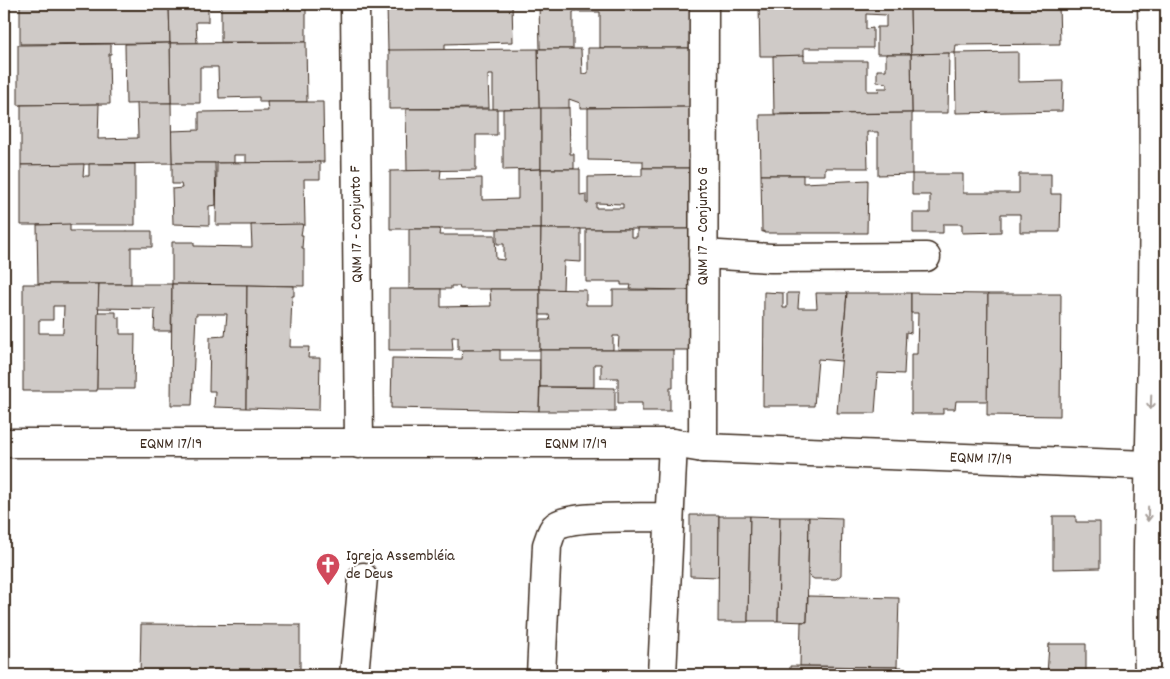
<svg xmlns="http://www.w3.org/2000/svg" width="1170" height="679" font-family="Dekko,sans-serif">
<rect width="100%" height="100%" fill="#fff"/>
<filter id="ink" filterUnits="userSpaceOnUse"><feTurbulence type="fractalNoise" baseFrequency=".02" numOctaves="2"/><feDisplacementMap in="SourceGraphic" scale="10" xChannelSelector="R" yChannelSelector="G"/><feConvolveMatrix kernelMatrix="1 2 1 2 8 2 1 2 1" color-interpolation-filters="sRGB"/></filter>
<g filter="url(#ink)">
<!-- built -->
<path fill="#f1efee" d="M 4,485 L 9,486 L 12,675 L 4,675 Z"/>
<!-- building -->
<g fill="#cfcac7" stroke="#3b2a1e" fill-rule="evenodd">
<path d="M 20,4 L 113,4 L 113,7 L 169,4 L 170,43 L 20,44 Z"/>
<path d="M 169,4 L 208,4 L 208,22 L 196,22 L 197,43 L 170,43 Z"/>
<rect x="221" y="4" width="85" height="38"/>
<path d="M 387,4 L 512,4 L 513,42 L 445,44 L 445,50 L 388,51 Z"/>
<path d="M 539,4 L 690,4 L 691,48 L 600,48 L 600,12 L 573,12 L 573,49 L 540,49 Z"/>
<path d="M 759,4 L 910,4 L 911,54 L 877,54 L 877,27 L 886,27 L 886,15 L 866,14 L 866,29 L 873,28 L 873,48 L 804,48 L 804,56 L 760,56 Z"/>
<path d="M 910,4 L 1059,4 L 1060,44 L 956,45 L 955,53 L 911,54 Z"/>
<path d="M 306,42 L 307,102 L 259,102 L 259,97 L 219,98 L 218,67 L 200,67 L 200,103 L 171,103 L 170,43 Z"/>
<path d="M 170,43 L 171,103 L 126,104 L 125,44 Z"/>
<path d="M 111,44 L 111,54 L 109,54 L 110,104 L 18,105 L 18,45 Z"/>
<path d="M 588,48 L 691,48 L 692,107 L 580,108 L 580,103 L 569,99 L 569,108 L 539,109 L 538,49 L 581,49 L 582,74 L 588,73 Z"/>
<path d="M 538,49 L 539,109 L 493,109 L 493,75 L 488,75 L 489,108 L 389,109 L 389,50 Z"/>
<path d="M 1018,52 L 1018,82 L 1063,81 L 1062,111 L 956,113 L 955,53 Z"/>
<path d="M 949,53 L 948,113 L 912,113 L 911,54 Z"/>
<path d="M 886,54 L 911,54 L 912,113 L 774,114 L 773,56 L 804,55 L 804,61 L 867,61 L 867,91 L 879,91 L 878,88 L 887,88 L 887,83 L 877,82 L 877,70 L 886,70 Z"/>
<path d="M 267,102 L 323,102 L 324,162 L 246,163 L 246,155 L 234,155 L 234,163 L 172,163 L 171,131 L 199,130 L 199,112 L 268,111 Z"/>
<path d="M 137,103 L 171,103 L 172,163 L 21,165 L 21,105 L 99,104 L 98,139 L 138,138 Z"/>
<path d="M 692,107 L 693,168 L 643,168 L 643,161 L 588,160 L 588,108 Z"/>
<path d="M 541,108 L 541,169 L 503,170 L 503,109 Z"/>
<path d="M 541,108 L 569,108 L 570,154 L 574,154 L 574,169 L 541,169 Z"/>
<path d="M 406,109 L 497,109 L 497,135 L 476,135 L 476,170 L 407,171 Z"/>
<path d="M 912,113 L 912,174 L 878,175 L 878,132 L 867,132 L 868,168 L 825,168 L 825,175 L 761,175 L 760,115 Z"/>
<path d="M 320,162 L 320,179 L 304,179 L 305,225 L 216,225 L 217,163 Z"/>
<path d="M 172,163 L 215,163 L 216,205 L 209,206 L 209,225 L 173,224 L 172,189 L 182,188 L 181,184 L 172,184 Z"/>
<path d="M 84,164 L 83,176 L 89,176 L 89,164 L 135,164 L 135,225 L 21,225 L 21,165 Z"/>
<path d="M 642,168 L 689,168 L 689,229 L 541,229 L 541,169 L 580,169 L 580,195 L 586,194 L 586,203 L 588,203 L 588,177 L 642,176 ZM 596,203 L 623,204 L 623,208 L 596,208 Z"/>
<path d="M 541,169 L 541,229 L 390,229 L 390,171 L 441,170 L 440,179 L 482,178 L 482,200 L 518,199 L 518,170 Z"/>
<path d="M 912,174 L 963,174 L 963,193 L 1019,193 L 1019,174 L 1051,174 L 1051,194 L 1061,194 L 1060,232 L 1020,232 L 1020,214 L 1001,214 L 1001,232 L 962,233 L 962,224 L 943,224 L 943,233 L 913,233 L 913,213 L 930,213 L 930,195 L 912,195 Z"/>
<path d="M 761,175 L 803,175 L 803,183 L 868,180 L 867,233 L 764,233 L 764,231 L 762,232 Z"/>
<path d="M 70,224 L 70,231 L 152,231 L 152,247 L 131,247 L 131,284 L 38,284 L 37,225 Z"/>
<path d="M 303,224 L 301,235 L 303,235 L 302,248 L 304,248 L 304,286 L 172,284 L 172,242 L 194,242 L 194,246 L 252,247 L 251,225 Z"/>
<path d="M 409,229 L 440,229 L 439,235 L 495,235 L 496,259 L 504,260 L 504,244 L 497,244 L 497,229 L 541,229 L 540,289 L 460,289 L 459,286 L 451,286 L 451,289 L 409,289 Z"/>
<path d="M 541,229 L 581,229 L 581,262 L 564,261 L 563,290 L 540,289 Z"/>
<path d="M 586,229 L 631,229 L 631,237 L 637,237 L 637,229 L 693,229 L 692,290 L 630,289 L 631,285 L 621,285 L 621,282 L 586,282 Z"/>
<path d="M 23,284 L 99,284 L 97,391 L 23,391 ZM 53,306 L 64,306 L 63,333 L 39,333 L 39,320 L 53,320 Z"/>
<path d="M 99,284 L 172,284 L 171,331 L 154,331 L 155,309 L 98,308 Z"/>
<path d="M 172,284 L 247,285 L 246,408 L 214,407 L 215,391 L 209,391 L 210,337 L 225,336 L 227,314 L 196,314 L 192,405 L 171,405 Z"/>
<path d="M 247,285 L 294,286 L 294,296 L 292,296 L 290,347 L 309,347 L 308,358 L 320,358 L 319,410 L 246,408 Z"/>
<path d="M 389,289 L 441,289 L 441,307 L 491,306 L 490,289 L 540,289 L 540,350 L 458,350 L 458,337 L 452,337 L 453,350 L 389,350 Z"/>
<path d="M 540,289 L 586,290 L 586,305 L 613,305 L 613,290 L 692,290 L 692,350 L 618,350 L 619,336 L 613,336 L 613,350 L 540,350 L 540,320 L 550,320 L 549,315 L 540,315 Z"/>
<path d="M 764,292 L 783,293 L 783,308 L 787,308 L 787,293 L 799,293 L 798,308 L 817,308 L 816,293 L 847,293 L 841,361 L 818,359 L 814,406 L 763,406 Z"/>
<path d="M 847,293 L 911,293 L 911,333 L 906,332 L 904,374 L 878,373 L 875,413 L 837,413 Z"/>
<path d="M 911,293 L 988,294 L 988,401 L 956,401 L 955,409 L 943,409 L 943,414 L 911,414 L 911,354 L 917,354 L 918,313 L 911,313 Z"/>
<path d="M 988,294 L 1061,294 L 1060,416 L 987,415 Z"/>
<path d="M 98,312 L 116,312 L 116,318 L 120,318 L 120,334 L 135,334 L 134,389 L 97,389 Z"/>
<path d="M 463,350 L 500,350 L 500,360 L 540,360 L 539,411 L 391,408 L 392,358 L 462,359 Z"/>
<path d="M 540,350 L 673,350 L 673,388 L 670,388 L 670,411 L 642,411 L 642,403 L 618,403 L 618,378 L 601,378 L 601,364 L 594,364 L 594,387 L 540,387 Z"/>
<path d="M 540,387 L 615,388 L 615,411 L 539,411 Z"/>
<path d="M 690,515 L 719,515 L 719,577 L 690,576 Z"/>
<path d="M 719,516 L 750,516 L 748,622 L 718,622 Z"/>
<path d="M 750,516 L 780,517 L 778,621 L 748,621 Z"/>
<path d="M 1053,516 L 1076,516 L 1076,522 L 1100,522 L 1100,568 L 1053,569 Z"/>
<path d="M 780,517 L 809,517 L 807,622 L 778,621 Z"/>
<path d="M 809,517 L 842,518 L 841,575 L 836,579 L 814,579 L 808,575 Z"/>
<path d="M 808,596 L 899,598 L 897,667 L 800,666 L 801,622 L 807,622 Z"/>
<path d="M 141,624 L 300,625 L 300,675 L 140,675 Z"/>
<path d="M 1049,644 L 1086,644 L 1086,675 L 1047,675 Z"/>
<path d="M 790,666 L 902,667 L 902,675 L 790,675 Z"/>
</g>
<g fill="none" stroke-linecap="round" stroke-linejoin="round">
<defs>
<g id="minor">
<path d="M 355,4 L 359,444"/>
<path d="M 703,254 L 771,258 L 926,257"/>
<path d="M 4,443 L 673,443 L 703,448 L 1148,465"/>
<path d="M 703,448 L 704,4"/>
<path d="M 354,675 L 363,577"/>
<path d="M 541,675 L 547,545 C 549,540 551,531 555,527 C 566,514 649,518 669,517"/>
<path d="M 662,675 L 673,443"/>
</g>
<path id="major" d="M 1149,675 C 1146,583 1149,492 1151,400 C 1154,268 1155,136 1152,4"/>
</defs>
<!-- minor casing -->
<use href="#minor" stroke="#3b2a1e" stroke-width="31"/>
<!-- major casing -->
<use href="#major" stroke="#3b2a1e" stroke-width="31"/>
<!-- minor -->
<use href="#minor" stroke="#fff" stroke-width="28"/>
<!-- major -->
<use href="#major" stroke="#fff" stroke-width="28"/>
</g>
<!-- one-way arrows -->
<defs><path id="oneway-shaft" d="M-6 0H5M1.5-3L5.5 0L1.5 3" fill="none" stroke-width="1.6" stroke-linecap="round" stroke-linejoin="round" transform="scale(1.25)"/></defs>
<g stroke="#a79f9a">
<use href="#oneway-shaft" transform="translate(1151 402) rotate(92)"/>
<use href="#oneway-shaft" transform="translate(1148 514) rotate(91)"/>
</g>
</g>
<!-- icons -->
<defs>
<symbol id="church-pin" viewBox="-11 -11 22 30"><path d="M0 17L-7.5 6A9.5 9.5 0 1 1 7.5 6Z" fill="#d1495b" stroke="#fff"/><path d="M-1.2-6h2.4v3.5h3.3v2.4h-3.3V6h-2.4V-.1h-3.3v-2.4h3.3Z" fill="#fff"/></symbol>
</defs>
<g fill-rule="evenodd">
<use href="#church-pin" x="314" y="551" width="28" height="38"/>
</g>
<g text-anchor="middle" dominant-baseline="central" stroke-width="4" stroke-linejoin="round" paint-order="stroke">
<!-- street labels -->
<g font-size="16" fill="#3b2a1e" stroke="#fff">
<text transform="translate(357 224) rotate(-91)">QNM 17 - Conjunto F</text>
<text transform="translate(703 226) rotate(-90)">QNM 17 - Conjunto G</text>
<text x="171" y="444">EQNM 17/19</text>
<text x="576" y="444">EQNM 17/19</text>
<text transform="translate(981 459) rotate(2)">EQNM 17/19</text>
</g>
<!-- poi labels -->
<g font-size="16" fill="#3b2a1e" stroke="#fff" text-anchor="start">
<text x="346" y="556">Igreja Assembléia<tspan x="346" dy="18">de Deus</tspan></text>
</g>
</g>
<!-- margin -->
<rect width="1170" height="679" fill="none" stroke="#fff" stroke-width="20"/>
<rect x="10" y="10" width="1150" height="659" fill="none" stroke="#3b2a1e" stroke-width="2" filter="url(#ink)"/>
</svg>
